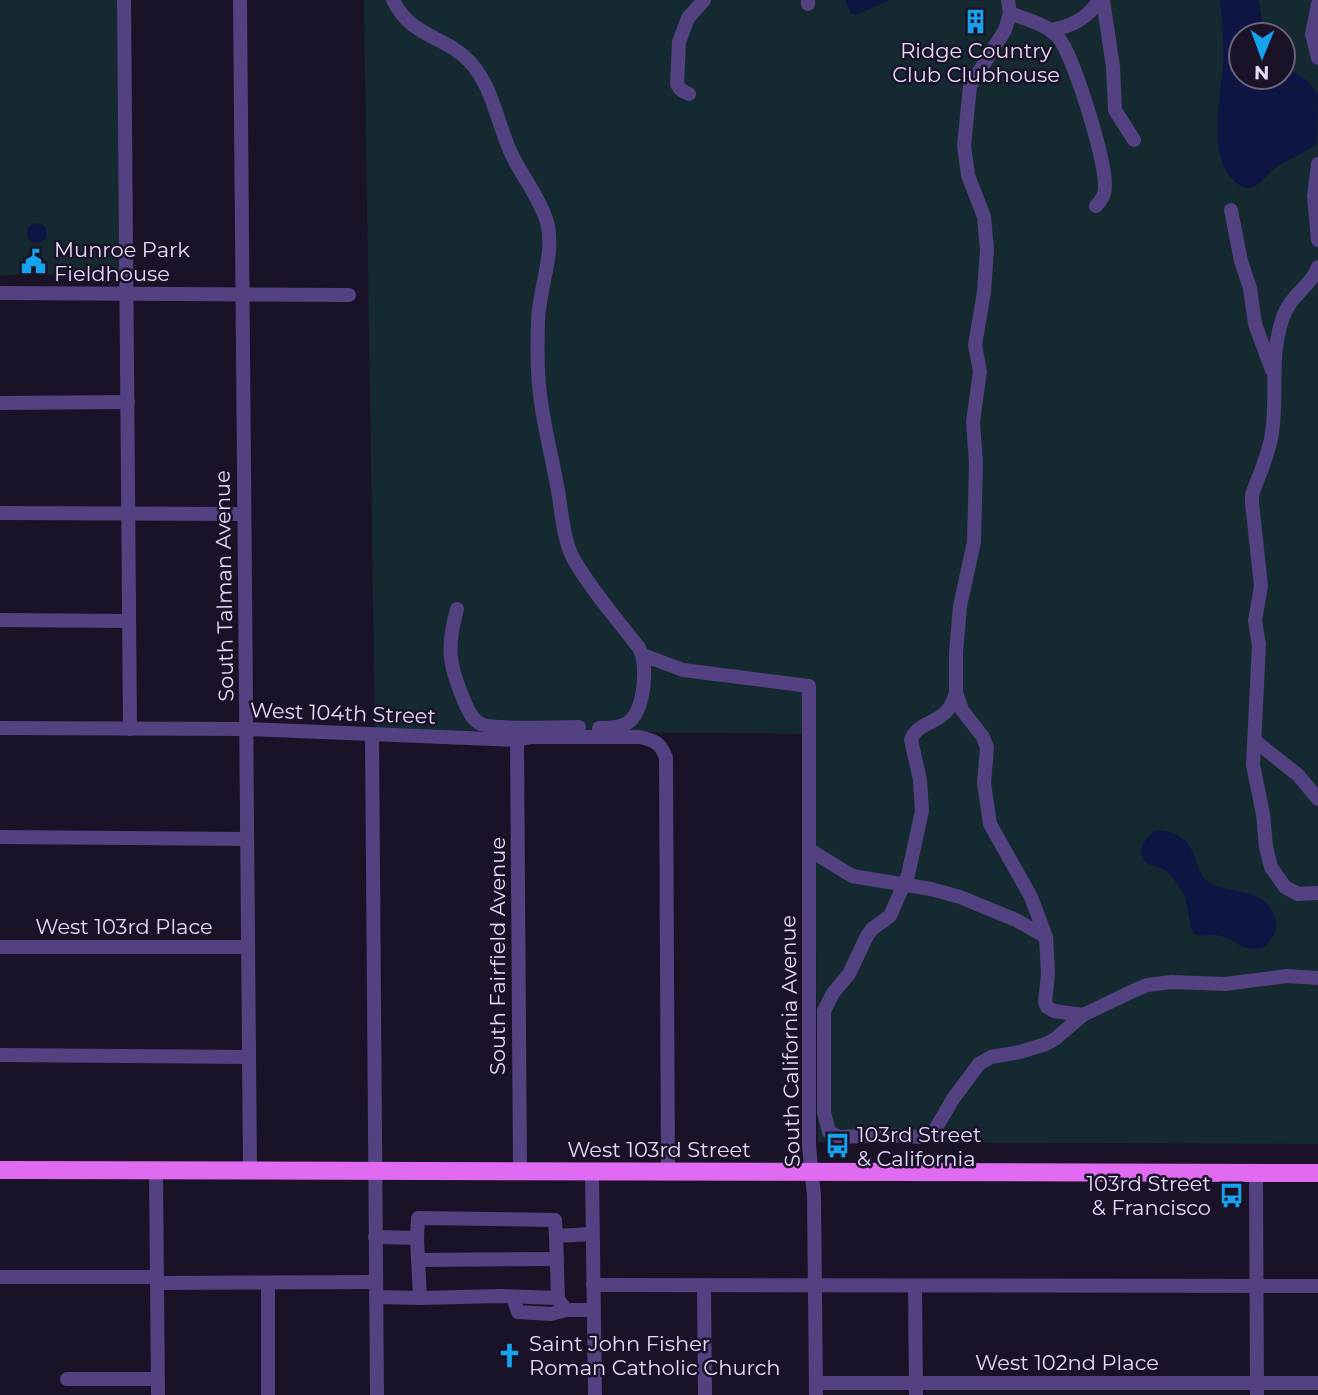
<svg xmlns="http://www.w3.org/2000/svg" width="1318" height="1395" font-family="Montserrat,sans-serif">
<rect width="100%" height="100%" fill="#1a1226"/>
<!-- green -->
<g fill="#152a30" fill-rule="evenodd">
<path d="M 0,0 L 120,0 L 123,274 L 0,275 Z"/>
<path d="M 364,0 L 1318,0 L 1318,1144 L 818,1142 L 814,734 L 375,730 ZM 1241,35 L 1283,35 L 1283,77 L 1241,77 Z"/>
</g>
<!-- water -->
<g fill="#0f1542">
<path d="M 845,0 L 890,0 L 856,15 L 851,14 Z"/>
<path d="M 1220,0 L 1259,0 L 1264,35 L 1241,35 L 1241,77 L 1283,77 L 1283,66 L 1308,81 L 1318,94 L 1317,143 C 1304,155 1288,158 1274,169 C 1265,176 1260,186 1248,189 C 1203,174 1220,101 1223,65 C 1224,44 1222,21 1220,0 Z"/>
<circle cx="37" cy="233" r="10"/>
<path d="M 1157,830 C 1178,832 1189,839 1196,860 C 1199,867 1200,875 1206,880 C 1226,896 1264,884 1275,918 C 1279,930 1273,938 1265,947 C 1241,954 1239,941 1221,936 C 1211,933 1202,939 1193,933 C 1188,919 1189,905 1182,891 C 1178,885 1171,874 1164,870 C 1160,867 1154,867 1149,864 C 1133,853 1145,837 1157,830 Z"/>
</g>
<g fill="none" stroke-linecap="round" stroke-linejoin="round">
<!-- minor -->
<g stroke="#534181" stroke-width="14">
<path d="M 124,0 L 130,729"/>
<path d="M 240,0 L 250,1171"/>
<path d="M 393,0 C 412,39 444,34 470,62 C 493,87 497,123 511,153 C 521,175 538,195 546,219 C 557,252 538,288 538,323 C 537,349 537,376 541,402 C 545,432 553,461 558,491 C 562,513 563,538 573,558 C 591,590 617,619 639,648 C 648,664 645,707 630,721 C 622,728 610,728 599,728"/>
<path d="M 808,0 L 808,4"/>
<path d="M 1008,0 L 1010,13 L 1005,30 L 970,86 L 964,146 L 968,175 L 984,217 L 987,250 L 984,292 L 975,345 L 980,371 L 973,422 L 976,463 L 974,542 L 960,606 L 956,653 L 956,692 L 962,710 L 983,737 L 987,748 L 984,783 L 990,824 L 1031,897 L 1046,937 L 1048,974 L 1045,1002 L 1047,1007 L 1054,1011 L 1083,1015"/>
<path d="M 1103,0 L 1113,67 L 1115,110 L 1134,140"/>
<path d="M 1318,4 L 1312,34 L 1318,58"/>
<path d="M 1010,13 C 1025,19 1046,24 1058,37 C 1074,56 1106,161 1105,187 C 1105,195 1102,200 1096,206"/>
<path d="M 1050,30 C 1070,27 1088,19 1099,0"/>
<path d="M 689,94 L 681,90 L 677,84 L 679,42 L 688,18 L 704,0"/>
<path d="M 1318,164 L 1314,196 L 1318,240"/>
<path d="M 1231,210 L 1241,261 L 1250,288 L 1255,324 L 1272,370"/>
<path d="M 1318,267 C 1311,287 1290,294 1282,320 C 1269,361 1278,393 1272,433 C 1269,455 1259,474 1252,495 L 1252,503 L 1261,586 L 1255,621 L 1259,645 L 1253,765 L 1263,814 L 1266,847 L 1271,867 L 1285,887 L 1298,894 L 1318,893"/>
<path d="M 0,293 L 349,295"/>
<path d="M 0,403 L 128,402"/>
<path d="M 0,513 L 244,514"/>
<path d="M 457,609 C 447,646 448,663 463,698 C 467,708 471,719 481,724 C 493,730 561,727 579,727"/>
<path d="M 0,620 L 129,621"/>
<path d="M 643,655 L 683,670 L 809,686 L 809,1146 L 814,1196 L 816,1395"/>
<path d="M 956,692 C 949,726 917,719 911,740 L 920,780 L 922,811 L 908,875 L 890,916 L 872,929 L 867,936 L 849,974 L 833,993 L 824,1011 L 824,1112 L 829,1132 L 839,1137 L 887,1135 L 920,1137 L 933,1133 L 953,1099 L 979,1064 L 991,1057 L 1020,1052 L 1046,1044 L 1055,1039 L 1083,1015 L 1133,991 L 1147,985 L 1172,982 L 1225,984 L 1287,976 L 1318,978"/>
<path d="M 0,728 L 246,729 L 517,740 L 532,737 L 639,737 C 654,740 661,743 666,758 L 668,1172"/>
<path d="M 372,736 L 377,1395"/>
<path d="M 517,740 L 520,1171"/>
<path d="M 1255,741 L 1298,775 L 1318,799"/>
<path d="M 0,837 L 247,839"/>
<path d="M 810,850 L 852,876 L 931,889 L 960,897 L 1016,920 L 1046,937"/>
<path d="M 0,947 L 248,947"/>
<path d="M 0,1055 L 249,1057"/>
<path d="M 156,1171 L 158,1395"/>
<path d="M 592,1172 L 595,1395"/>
<path d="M 1256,1173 L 1257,1395"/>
<path d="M 375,1237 L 417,1238 L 418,1218 L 555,1220 L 556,1236 L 592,1234"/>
<path d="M 418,1260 L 557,1259"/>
<path d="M 0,1277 L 157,1277"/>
<path d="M 157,1283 L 376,1282"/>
<path d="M 268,1283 L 268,1395"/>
<path d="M 593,1285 L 1318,1286"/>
<path d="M 704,1285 L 705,1395"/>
<path d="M 915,1286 L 916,1395"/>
<path d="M 376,1297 L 420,1298 L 417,1238"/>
<path d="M 513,1297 L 518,1312 L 551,1314 L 566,1310"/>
<path d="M 420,1298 L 500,1296 L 558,1298 L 556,1236"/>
<path d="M 560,1302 L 566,1310 L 593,1310"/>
<path d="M 67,1379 L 158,1379"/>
<path d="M 816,1383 L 1318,1383"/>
</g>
<!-- major -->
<path stroke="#e16af3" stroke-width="18" d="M 0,1170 L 1318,1173"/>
</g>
<!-- icons -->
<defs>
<symbol id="building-bare" viewBox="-9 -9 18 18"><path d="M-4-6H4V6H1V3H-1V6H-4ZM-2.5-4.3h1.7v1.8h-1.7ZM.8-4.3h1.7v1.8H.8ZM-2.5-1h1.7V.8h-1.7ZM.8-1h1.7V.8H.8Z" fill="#16a2ec" stroke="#1a1226" stroke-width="2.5" paint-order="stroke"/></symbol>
<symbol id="civic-bare" viewBox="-9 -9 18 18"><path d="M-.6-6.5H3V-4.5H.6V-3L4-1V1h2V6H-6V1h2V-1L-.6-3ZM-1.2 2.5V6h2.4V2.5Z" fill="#16a2ec" stroke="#1a1226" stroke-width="2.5" paint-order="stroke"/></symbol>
<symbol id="bus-bare" viewBox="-9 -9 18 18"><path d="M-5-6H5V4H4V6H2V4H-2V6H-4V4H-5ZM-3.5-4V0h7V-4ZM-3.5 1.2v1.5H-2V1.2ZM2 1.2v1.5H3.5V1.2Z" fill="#16a2ec" stroke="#1a1226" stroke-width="2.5" paint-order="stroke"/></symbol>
<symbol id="church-bare" viewBox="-9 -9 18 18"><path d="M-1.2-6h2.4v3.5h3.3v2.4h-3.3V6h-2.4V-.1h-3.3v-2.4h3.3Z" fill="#16a2ec" stroke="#1a1226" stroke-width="2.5" paint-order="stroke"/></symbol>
</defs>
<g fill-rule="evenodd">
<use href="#building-bare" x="958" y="4" width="35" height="35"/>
<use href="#civic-bare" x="16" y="244" width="35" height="35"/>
<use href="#bus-bare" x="820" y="1128" width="35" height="35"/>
<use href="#bus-bare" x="1214" y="1178" width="35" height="35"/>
<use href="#church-bare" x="492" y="1338" width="35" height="35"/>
</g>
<g text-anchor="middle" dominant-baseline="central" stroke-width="5" stroke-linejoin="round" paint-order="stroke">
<!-- poi labels -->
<g font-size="21" fill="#e6dafc" stroke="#1a1226" text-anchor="start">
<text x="976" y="50" text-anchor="middle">Ridge Country<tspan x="976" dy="24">Club Clubhouse</tspan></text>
<text x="54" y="249">Munroe Park<tspan x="54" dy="24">Fieldhouse</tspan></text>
<text x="857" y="1134">103rd Street<tspan x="857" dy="24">&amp; California</tspan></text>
<text x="1211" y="1183" text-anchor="end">103rd Street<tspan x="1211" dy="24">&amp; Francisco</tspan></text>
<text x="529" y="1343">Saint John Fisher<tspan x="529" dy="24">Roman Catholic Church</tspan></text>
</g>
<!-- street labels -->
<g font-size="21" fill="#e6dafc" stroke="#1a1226">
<text transform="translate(224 586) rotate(-91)">South Talman Avenue</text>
<text transform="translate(343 713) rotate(2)">West 104th Street</text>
<text x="124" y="926">West 103rd Place</text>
<text transform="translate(497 956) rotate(-90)">South Fairfield Avenue</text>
<text transform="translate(790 1041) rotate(-91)">South California Avenue</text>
<text x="659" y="1149">West 103rd Street</text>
<text x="1067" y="1362">West 102nd Place</text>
</g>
</g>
<!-- north arrow -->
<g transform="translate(1262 56) rotate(181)"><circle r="33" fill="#1a1226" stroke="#6c627c" stroke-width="2"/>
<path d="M0-5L12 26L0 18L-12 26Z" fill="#16a2ec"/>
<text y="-10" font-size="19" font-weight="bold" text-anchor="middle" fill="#e6dafc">N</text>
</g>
</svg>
